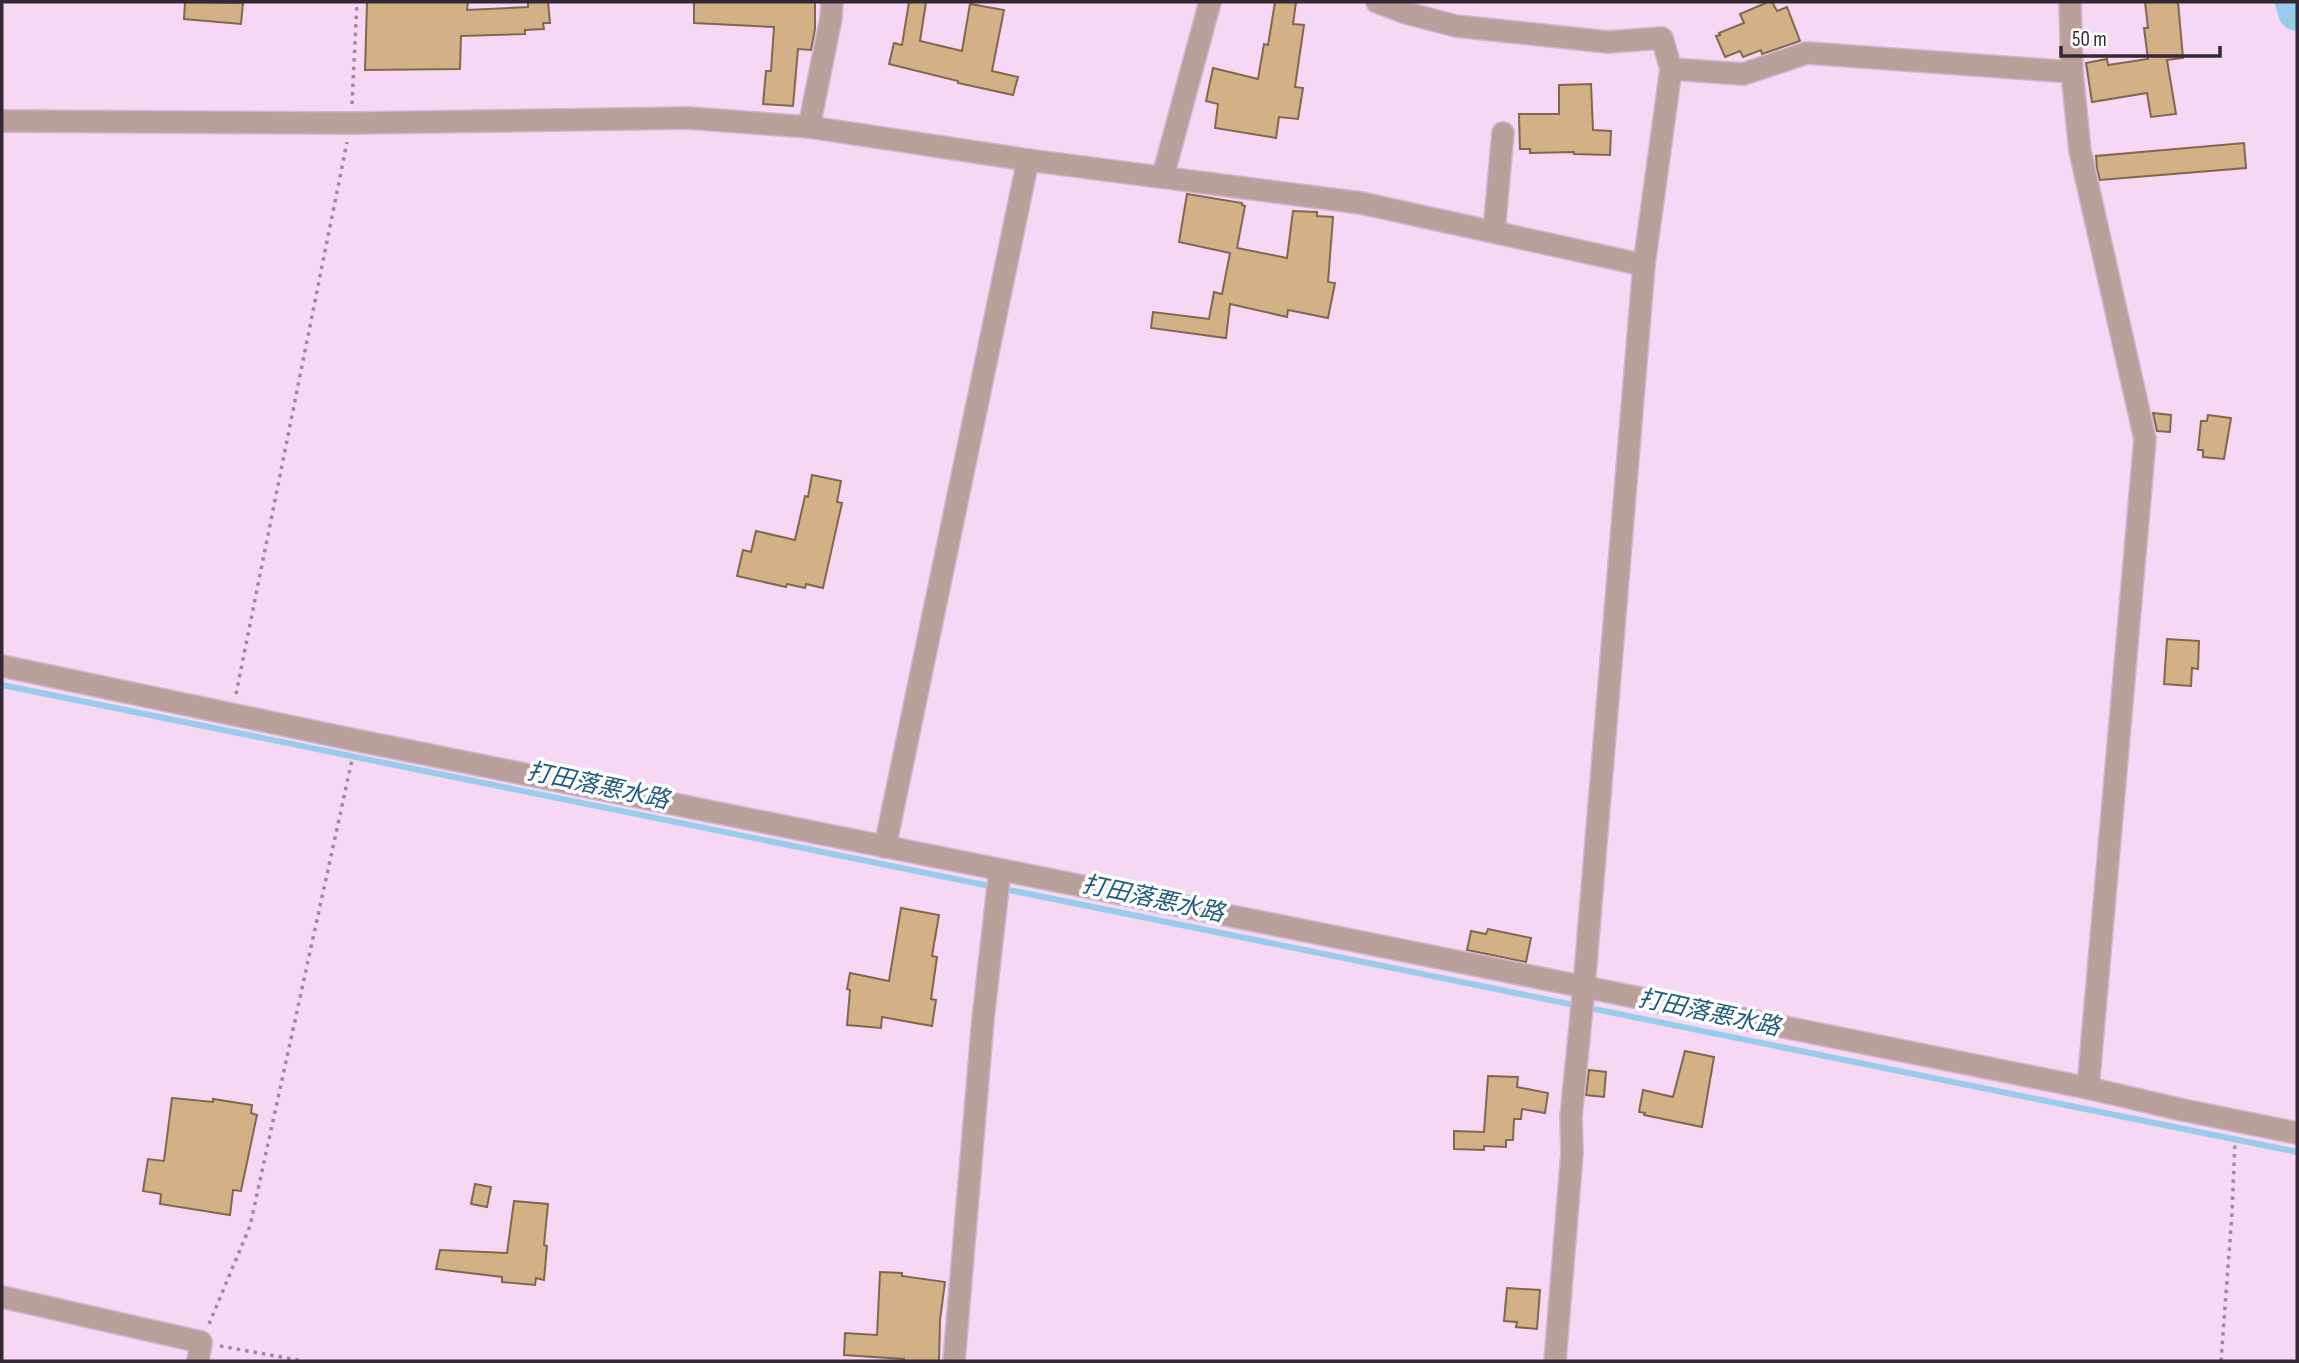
<svg xmlns="http://www.w3.org/2000/svg" width="2299" height="1363" font-family="'Sofia Sans Condensed','Noto Sans JP',sans-serif">
<rect width="100%" height="100%" fill="#f6d8f5"/>
<g fill="none" stroke-linecap="round" stroke-linejoin="round">
<!-- stream -->
<path stroke="#98ccec" stroke-width="6" d="M 2,685 L 2297,1152"/>
<!-- river -->
<path stroke="#98ccec" stroke-width="38" d="M 2294,2 L 2297,12"/>
</g>
<!-- building -->
<g fill="#d4b086" stroke="#7f684d" stroke-width="2">
<path d="M 185,2 L 243,3 L 241,24 L 184,19 Z"/>
<path d="M 367,2 L 468,2 L 467,10 L 528,7 L 528,2 L 548,2 L 550,23 L 543,23 L 544,29 L 525,30 L 525,34 L 461,36 L 460,69 L 365,70 Z"/>
<path d="M 694,2 L 815,2 L 815,29 L 811,50 L 798,49 L 793,106 L 763,104 L 766,71 L 771,71 L 774,27 L 694,23 Z"/>
<path d="M 909,2 L 926,2 L 920,41 L 962,51 L 970,4 L 1004,10 L 992,71 L 1018,77 L 1013,95 L 958,83 L 958,81 L 889,64 L 894,43 L 902,45 Z"/>
<path d="M 1275,2 L 1296,2 L 1293,24 L 1304,25 L 1295,87 L 1303,88 L 1298,119 L 1279,117 L 1276,138 L 1215,128 L 1218,104 L 1206,101 L 1213,68 L 1258,79 L 1264,44 L 1268,45 Z"/>
<path d="M 1768,2 L 1772,2 L 1777,11 L 1787,7 L 1800,41 L 1762,54 L 1761,50 L 1743,57 L 1740,51 L 1725,57 L 1716,36 L 1720,35 L 1719,33 L 1744,23 L 1740,14 Z"/>
<path d="M 2145,2 L 2178,2 L 2183,58 L 2167,60 L 2176,114 L 2151,117 L 2147,93 L 2092,102 L 2086,63 L 2107,59 L 2108,65 L 2148,59 L 2144,28 L 2148,28 Z"/>
<path d="M 1591,84 L 1593,130 L 1611,131 L 1610,155 L 1574,154 L 1574,152 L 1530,153 L 1530,149 L 1520,149 L 1519,114 L 1559,114 L 1559,85 Z"/>
<path d="M 2244,143 L 2246,168 L 2100,180 L 2097,169 L 2096,156 Z"/>
<path d="M 1187,194 L 1242,203 L 1242,205 L 1245,206 L 1237,248 L 1287,258 L 1293,211 L 1317,212 L 1317,216 L 1333,217 L 1328,282 L 1335,283 L 1328,318 L 1288,310 L 1287,317 L 1230,304 L 1226,338 L 1151,328 L 1153,312 L 1209,319 L 1214,292 L 1222,294 L 1230,253 L 1179,242 Z"/>
<path d="M 2153,413 L 2171,415 L 2170,432 L 2157,431 Z"/>
<path d="M 2208,415 L 2231,418 L 2224,459 L 2203,457 L 2203,450 L 2198,450 L 2201,421 L 2207,421 Z"/>
<path d="M 812,475 L 841,481 L 837,502 L 842,503 L 823,588 L 806,584 L 805,588 L 787,584 L 786,587 L 737,576 L 743,550 L 751,552 L 756,531 L 795,540 L 805,496 L 808,497 Z"/>
<path d="M 2167,639 L 2199,641 L 2198,669 L 2192,668 L 2191,686 L 2164,684 Z"/>
<path d="M 901,908 L 939,915 L 932,956 L 937,957 L 931,999 L 936,1000 L 932,1026 L 882,1017 L 881,1028 L 847,1025 L 850,990 L 847,989 L 850,973 L 889,981 Z"/>
<path d="M 1488,929 L 1531,938 L 1526,962 L 1467,950 L 1471,931 L 1486,934 Z"/>
<path d="M 1685,1051 L 1714,1057 L 1702,1127 L 1644,1115 L 1645,1113 L 1639,1112 L 1643,1090 L 1673,1097 Z"/>
<path d="M 1589,1070 L 1606,1072 L 1604,1097 L 1586,1095 Z"/>
<path d="M 1488,1076 L 1518,1077 L 1517,1087 L 1548,1093 L 1545,1113 L 1522,1109 L 1521,1119 L 1514,1119 L 1513,1140 L 1506,1140 L 1506,1147 L 1484,1146 L 1484,1150 L 1454,1149 L 1454,1131 L 1484,1132 Z"/>
<path d="M 172,1098 L 213,1102 L 213,1099 L 252,1105 L 251,1113 L 257,1115 L 241,1191 L 233,1190 L 230,1215 L 160,1204 L 161,1194 L 143,1191 L 148,1159 L 164,1161 Z"/>
<path d="M 475,1184 L 491,1187 L 487,1207 L 471,1204 Z"/>
<path d="M 514,1201 L 548,1204 L 544,1245 L 547,1246 L 544,1280 L 536,1278 L 535,1285 L 502,1282 L 502,1277 L 436,1269 L 440,1250 L 507,1253 Z"/>
<path d="M 880,1272 L 902,1273 L 902,1276 L 945,1282 L 940,1320 L 939,1361 L 904,1361 L 904,1359 L 844,1355 L 845,1333 L 877,1335 Z"/>
<path d="M 1507,1288 L 1540,1290 L 1537,1329 L 1516,1327 L 1517,1322 L 1504,1321 Z"/>
</g>
<g fill="none" stroke-linecap="round" stroke-linejoin="round">
<defs>
<g id="minor">
<path d="M 1377,2 L 1406,13 L 1456,26 L 1608,42 L 1662,38 L 1671,69 L 1644,265 L 1584,987 L 1571,1117 L 1572,1153 L 1555,1361"/>
<path d="M 2070,2 L 2072,72"/>
<path d="M 1671,69 L 1743,74 L 1807,53 L 2072,72 L 2080,151 L 2145,439 L 2088,1088"/>
<path d="M 2,121 L 351,123 L 688,118 L 809,127 L 1028,160 L 1361,203 L 1644,265"/>
<path d="M 809,127 L 831,18 L 832,2"/>
<path d="M 1163,176 L 1210,2"/>
<path d="M 1494,231 L 1503,133"/>
<path d="M 2,666 L 355,740 L 2088,1088 L 2183,1110 L 2297,1133"/>
<path d="M 885,847 L 1028,160"/>
<path d="M 2,1297 L 201,1342 L 198,1361"/>
<path d="M 954,1361 L 983,1019 L 1000,870"/>
</g>
</defs>
<!-- minor casing -->
<use href="#minor" stroke="#cfb5ce" stroke-width="24"/>
<!-- path -->
<g stroke="#9f899e" stroke-width="3.5" stroke-dasharray="3.5 5" stroke-linecap="butt">
<path d="M 352,104 L 357,2"/>
<path d="M 236,694 L 347,142"/>
<path d="M 209,1324 L 250,1226 L 352,760"/>
<path d="M 220,1346 L 303,1361"/>
<path d="M 2221,1361 L 2232,1213 L 2235,1141"/>
</g>
<!-- minor -->
<use href="#minor" stroke="#baa09b" stroke-width="21"/>
</g>
<g text-anchor="middle" dominant-baseline="central" stroke-width="7" stroke-linejoin="round" paint-order="stroke">
<!-- water labels -->
<g font-size="24" font-style="italic" fill="#1f5b7b" stroke="#fff">
<text transform="translate(598 786) rotate(12)">打田落悪水路</text>
<text transform="translate(1153 899) rotate(12)">打田落悪水路</text>
<text transform="translate(1709 1013) rotate(12)">打田落悪水路</text>
</g>
</g>
<!-- border -->
<rect width="2299" height="1363" fill="none" stroke="#332833" stroke-width="7"/>
<!-- scale -->
<path d="M2061 46v10h159v-10" fill="none" stroke="#332833" stroke-width="3.5"/>
<text x="2072" y="46" font-size="21" fill="#332833" stroke="#ffffff" stroke-width="5" paint-order="stroke">50 m</text>
</svg>
